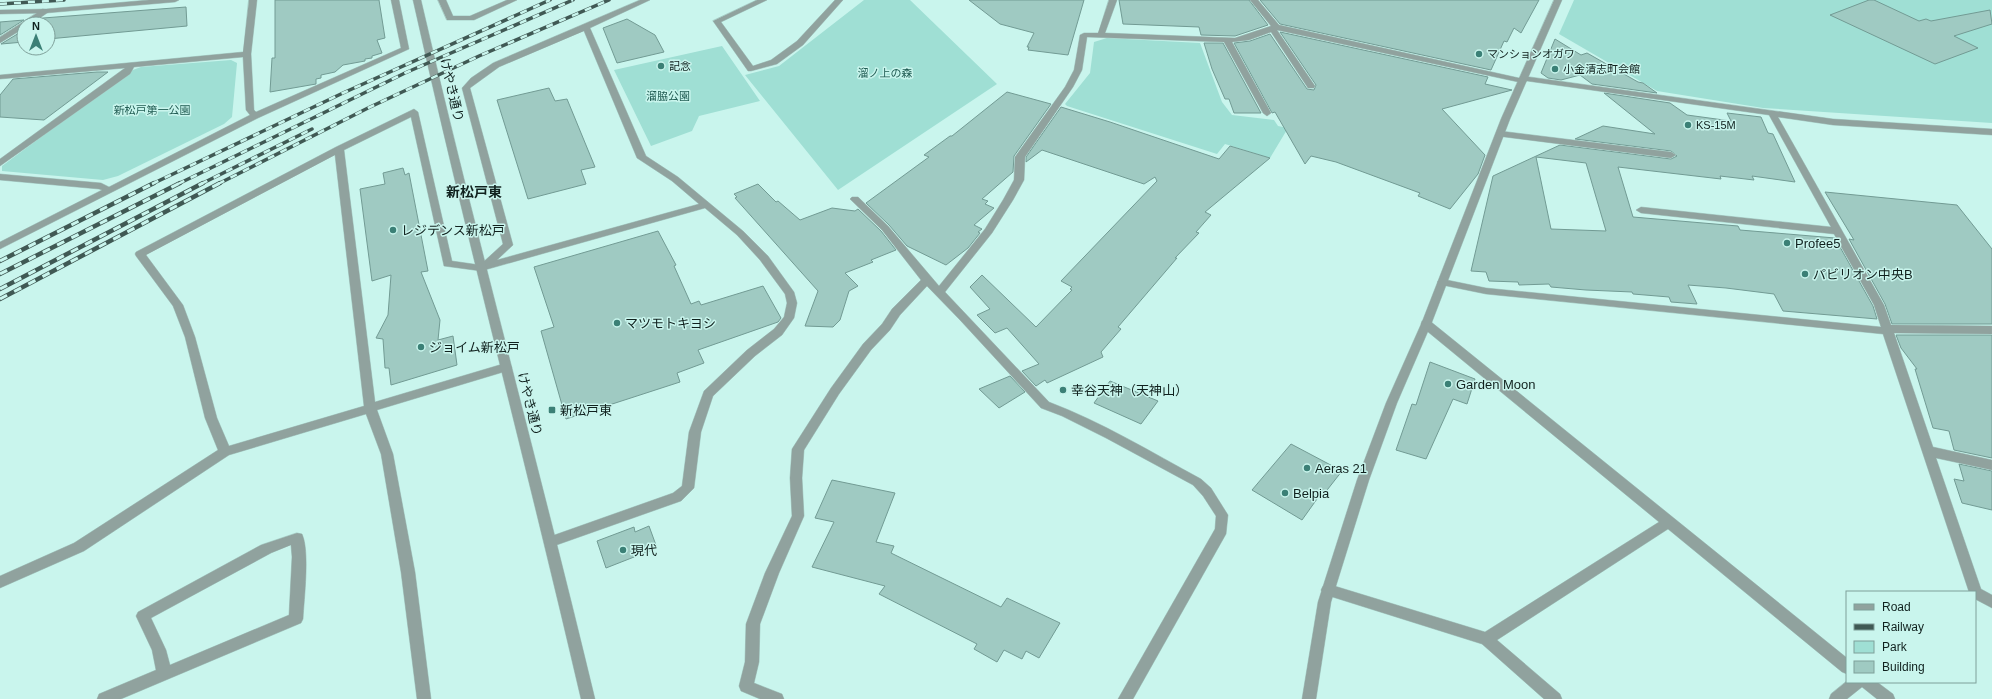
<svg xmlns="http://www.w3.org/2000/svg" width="1992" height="699" font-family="Arial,'Noto Sans JP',sans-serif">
<rect width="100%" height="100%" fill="#c9f5ed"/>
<!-- green -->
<g fill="#9fdfd4">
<path d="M 864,0 L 910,0 L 997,84 L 838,190 L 745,75 L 779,66 Z"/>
<path d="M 1574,0 L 1992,0 L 1992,123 L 1763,108 L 1657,91 L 1559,34 Z"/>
<path d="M 1107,38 L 1200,43 L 1222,102 L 1232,115 L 1274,120 L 1278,126 L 1288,128 L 1270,158 L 1225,144 L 1217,154 L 1067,106 L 1065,104 L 1090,73 L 1094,42 Z"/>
<path d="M 722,46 L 760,101 L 699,116 L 692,131 L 651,146 L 614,70 Z"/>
<path d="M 231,60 L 237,63 L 232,117 L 224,124 L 118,176 L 103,180 L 2,171 L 2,166 L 130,71 L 141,67 Z"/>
</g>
<!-- building -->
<g fill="#9fcac2" stroke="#729b94" fill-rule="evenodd">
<path d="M 275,0 L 379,0 L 385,38 L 377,40 L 382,53 L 372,56 L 372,58 L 365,59 L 365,61 L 343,65 L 335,72 L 321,75 L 321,78 L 316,79 L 316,84 L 270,92 L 272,58 L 275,58 Z"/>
<path d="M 969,0 L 1084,0 L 1068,55 L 1028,50 L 1029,47 L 1027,47 L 1034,33 L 1000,24 Z"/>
<path d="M 1119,0 L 1249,0 L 1268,25 L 1235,36 L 1201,35 L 1199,27 L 1123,24 Z"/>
<path d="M 1260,0 L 1539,0 L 1521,33 L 1514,28 L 1507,42 L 1504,41 L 1491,70 L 1280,24 Z"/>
<path d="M 1869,0 L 1874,0 L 1919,21 L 1926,19 L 1931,21 L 1990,10 L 1992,24 L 1954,36 L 1978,48 L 1935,64 L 1830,15 Z"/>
<path d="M 186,7 L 187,26 L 48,39 L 48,24 L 34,24 L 43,18 Z"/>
<path d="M 627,19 L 655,35 L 664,52 L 617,63 L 603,28 Z"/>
<path d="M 24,20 L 0,35 L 0,22 Z"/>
<path d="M 24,30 L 24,42 L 1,44 Z"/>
<path d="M 1280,32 L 1488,77 L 1485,84 L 1512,90 L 1442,109 L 1485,155 L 1478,174 L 1450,209 L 1418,196 L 1420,193 L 1336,162 L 1311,156 L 1305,164 L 1275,112 L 1272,113 L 1234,43 L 1250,41 L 1270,34 L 1307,89 L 1314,90 L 1316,85 Z"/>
<path d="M 1555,39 L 1581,55 L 1587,53 L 1638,82 L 1643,83 L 1657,93 L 1592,84 L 1580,75 L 1561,80 L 1548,78 L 1541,73 Z"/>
<path d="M 1204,43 L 1223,43 L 1261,113 L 1234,113 L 1229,99 L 1225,99 L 1212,69 Z"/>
<path d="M 97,72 L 108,72 L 44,120 L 0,117 L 0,95 L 13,79 Z"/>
<path d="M 549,88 L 555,101 L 567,99 L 595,167 L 581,170 L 586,184 L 528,199 L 497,100 Z"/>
<path d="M 1007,92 L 1051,104 L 1014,156 L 1013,172 L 982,199 L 988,201 L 985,204 L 994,208 L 974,225 L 982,229 L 978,232 L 980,233 L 968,248 L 946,265 L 907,246 L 889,225 L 866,203 L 929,157 L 924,155 L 950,136 L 952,136 Z"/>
<path d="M 1604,93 L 1670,103 L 1687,115 L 1731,121 L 1727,113 L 1761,117 L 1768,133 L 1773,134 L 1795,182 L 1752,176 L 1754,180 L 1720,176 L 1721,179 L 1618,167 L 1633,217 L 1738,226 L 1740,230 L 1835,238 L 1873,306 L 1877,319 L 1783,311 L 1774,294 L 1726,288 L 1688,285 L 1697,304 L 1671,302 L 1669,297 L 1633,294 L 1632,292 L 1586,290 L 1551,287 L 1549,284 L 1519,285 L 1518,282 L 1489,281 L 1486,272 L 1471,271 L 1493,176 L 1560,145 L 1671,159 L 1677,156 L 1671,151 L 1575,139 L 1603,126 L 1655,134 ZM 1536,157 L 1586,163 L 1606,231 L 1551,229 Z"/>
<path d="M 1061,107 L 1110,122 L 1219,159 L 1230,146 L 1270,158 L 1205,212 L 1211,215 L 1196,232 L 1199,233 L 1175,258 L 1177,258 L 1118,327 L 1121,329 L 1101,352 L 1103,357 L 1047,383 L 1045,380 L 1036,386 L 1022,371 L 1039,364 L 1007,328 L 995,333 L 977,315 L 990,309 L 970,287 L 982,275 L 1036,327 L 1072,290 L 1070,289 L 1072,287 L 1061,281 L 1157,181 L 1155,177 L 1144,184 L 1042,150 L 1026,162 L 1026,157 Z"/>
<path d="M 403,168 L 405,175 L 409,173 L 428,271 L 421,272 L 440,320 L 438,340 L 453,336 L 457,365 L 391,385 L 389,368 L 385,368 L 383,339 L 376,338 L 388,315 L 391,275 L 372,281 L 360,189 L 385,184 L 383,173 Z"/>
<path d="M 758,184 L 776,202 L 778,201 L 800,220 L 832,208 L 855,211 L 858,209 L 881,231 L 896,250 L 871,260 L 873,262 L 845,273 L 858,286 L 849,291 L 840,320 L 833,327 L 805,326 L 818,291 L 735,198 L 737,197 L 734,194 Z"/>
<path d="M 1825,192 L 1957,205 L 1992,249 L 1992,324 L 1892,324 L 1885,304 L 1849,239 L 1854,240 Z"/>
<path d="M 658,231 L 676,265 L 674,266 L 691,304 L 699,301 L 701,305 L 763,286 L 781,318 L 778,322 L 698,350 L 704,363 L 677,373 L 680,382 L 566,419 L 541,331 L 554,327 L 534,267 Z"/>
<path d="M 1896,335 L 1992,335 L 1992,458 L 1954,450 L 1949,431 L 1933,428 L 1915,369 L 1917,369 L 1901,348 Z"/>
<path d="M 1430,362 L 1475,379 L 1467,404 L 1453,399 L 1426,459 L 1396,450 L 1412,404 L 1416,405 Z"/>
<path d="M 1010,376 L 1025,392 L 999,408 L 979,389 Z"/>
<path d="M 1110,381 L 1158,401 L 1141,424 L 1094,403 Z"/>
<path d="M 1291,444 L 1342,471 L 1324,494 L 1322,492 L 1302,520 L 1252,490 Z"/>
<path d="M 1959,464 L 1992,471 L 1992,510 L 1962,503 L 1954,479 L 1964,481 Z"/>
<path d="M 832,480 L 895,493 L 876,542 L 894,546 L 891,553 L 1001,607 L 1007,598 L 1060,623 L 1039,658 L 1026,651 L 1022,659 L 1004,650 L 997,662 L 974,649 L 977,644 L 879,594 L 885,586 L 812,567 L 834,522 L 815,518 Z"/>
<path d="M 649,526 L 657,548 L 606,568 L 597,541 L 634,527 L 635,532 Z"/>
</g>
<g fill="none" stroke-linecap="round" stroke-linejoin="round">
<defs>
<g id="minor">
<path d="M 149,0 L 179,0 L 175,2 L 46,13 L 0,14 L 0,10 L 46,9 Z"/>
<path d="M 249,0 L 257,0 L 251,54 L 254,110 L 256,112 L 401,48 L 391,0 L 399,0 L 409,49 L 258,118 L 0,249 L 0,242 L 102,190 L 99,189 L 0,180 L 0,174 L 101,183 L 109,187 L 250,115 L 246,110 L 243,57 L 134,67 L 130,74 L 0,166 L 0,159 L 125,68 L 0,79 L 0,75 L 243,52 Z"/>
<path d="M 438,0 L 446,0 L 453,16 L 470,16 L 507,0 L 517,0 L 474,20 L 447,20 Z"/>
<path d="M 640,0 L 650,0 L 590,28 L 646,156 L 678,177 L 743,231 L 768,256 L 794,292 L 797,303 L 794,318 L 782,335 L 755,356 L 713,396 L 701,432 L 694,488 L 681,501 L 551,547 L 546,546 L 545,542 L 546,538 L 673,493 L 682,486 L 689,432 L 704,391 L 747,350 L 774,329 L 784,317 L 787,303 L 785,294 L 760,260 L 737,235 L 705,208 L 481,271 L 444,266 L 411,117 L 344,150 L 375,402 L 506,363 L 512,367 L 510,370 L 377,410 L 393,454 L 415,572 L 431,699 L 417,699 L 401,572 L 381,454 L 366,414 L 229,455 L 84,551 L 0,588 L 0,576 L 74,543 L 218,450 L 205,418 L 185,337 L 173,306 L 136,256 L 135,254 L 136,252 L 336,147 L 414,109 L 418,112 L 452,261 L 480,265 L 503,244 L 462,88 L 471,78 L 493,63 ZM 584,31 L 637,158 L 672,181 L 699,204 L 497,260 L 513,245 L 470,88 L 499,67 ZM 335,155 L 364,406 L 229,446 L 217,418 L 195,337 L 183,305 L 146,255 Z"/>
<path d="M 757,0 L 767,0 L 721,22 L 753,66 L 771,60 L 797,41 L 835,0 L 843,0 L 803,45 L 777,64 L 751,71 L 748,71 L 713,21 Z"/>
<path d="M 1109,0 L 1117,0 L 1105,33 L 1235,38 L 1271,26 L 1250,0 L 1258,0 L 1279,25 L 1519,78 L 1523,76 L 1833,119 L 1992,129 L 1992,135 L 1833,125 L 1778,117 L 1884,305 L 1891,325 L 1992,326 L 1992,334 L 1894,333 L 1933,447 L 1992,460 L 1992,470 L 1936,458 L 1981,589 L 1992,595 L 1992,608 L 1975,599 L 1975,592 L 1969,592 L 1883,334 L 1486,294 L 1442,285 L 1437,282 L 1442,279 L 1486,288 L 1881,327 L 1874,305 L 1834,234 L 1641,213 L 1636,210 L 1641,207 L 1831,227 L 1769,115 L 1527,81 L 1523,83 L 1277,30 L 1315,86 L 1314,88 L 1308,88 L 1271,32 L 1249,40 L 1232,42 L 1271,113 L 1267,116 L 1263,113 L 1224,42 L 1087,37 L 1082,70 L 1073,87 L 1025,157 L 1024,180 L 1013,200 L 992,233 L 945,292 L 1049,402 C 1102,422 1151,452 1201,479 L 1211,488 L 1228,515 L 1226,534 L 1133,699 L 1118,699 L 1215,529 L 1216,516 L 1203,496 L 1193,485 L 1106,438 L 1062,416 L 1041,408 L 960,320 L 927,286 L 900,315 L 890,330 L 871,350 L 839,394 L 804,450 L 802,478 L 804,516 L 779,573 L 760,624 L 759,662 L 754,683 L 782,694 L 784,699 L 760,699 L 741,691 L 739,686 L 745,662 L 746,624 L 765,573 L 792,516 L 790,478 L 792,449 L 831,388 L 863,344 L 882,324 L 892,309 L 921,280 L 882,230 L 850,199 L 852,197 L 858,197 L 888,226 L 939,286 L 985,229 L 1003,200 L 1014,180 L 1015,157 L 1065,87 L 1074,70 L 1080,35 L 1084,33 L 1098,33 Z"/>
<path d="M 1500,131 L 1671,152 L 1676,155 L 1671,158 L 1497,136 L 1496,134 Z"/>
<path d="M 1426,320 L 1430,321 L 1847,658 L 1847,674 L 1842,672 L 1668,529 L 1497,640 L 1560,694 L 1562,699 L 1544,699 L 1482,644 L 1323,594 L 1321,590 L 1323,586 L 1328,584 L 1485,632 L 1659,522 L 1422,327 L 1421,324 L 1422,321 Z"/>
<path d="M 297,533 L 302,534 C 310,551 304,599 303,619 L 301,623 L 121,699 L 97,699 L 99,694 L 156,670 L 152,650 L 136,616 L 138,612 L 261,545 ZM 291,545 L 292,557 L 289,615 L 170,665 L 166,650 L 151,618 L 271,553 Z"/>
<path d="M 1847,681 L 1877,682 L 1893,694 L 1895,699 L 1877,699 L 1862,687 L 1847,699 L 1829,699 L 1831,694 Z"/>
</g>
<g id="tertiary">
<path d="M 413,0 L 421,0 C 475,234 539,465 595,699 L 581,699 C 527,466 465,234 413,0 Z"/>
<path d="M 1554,0 L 1562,0 L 1510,119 L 1432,322 L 1397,403 L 1369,480 L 1331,602 L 1316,699 L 1302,699 L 1318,602 L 1357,480 L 1386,403 L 1422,322 L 1501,119 Z"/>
<path d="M 43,9 L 50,11 L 31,24 L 24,24 L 24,28 L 0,43 L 0,37 Z"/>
</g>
</defs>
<!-- minor casing -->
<use href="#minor" stroke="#a8cfc8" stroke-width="1"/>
<!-- tertiary casing -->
<use href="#tertiary" stroke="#a8cfc8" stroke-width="1"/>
<!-- minor -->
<use href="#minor" fill="#90a29e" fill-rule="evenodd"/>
<!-- tertiary -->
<use href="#tertiary" fill="#90a29e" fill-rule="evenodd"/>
<defs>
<g id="rail-far1">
<path d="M 0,4 L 64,0"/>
<path d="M 152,184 L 343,93 L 550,0"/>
<path d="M 178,184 L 405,73 L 573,0"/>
<path d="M 201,184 L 312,129"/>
<path d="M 218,184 L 368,108 L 479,56 L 609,0"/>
</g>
<g id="rail">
<path d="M 0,261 L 154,183"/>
<path d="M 0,274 L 180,183"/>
<path d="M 0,289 L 203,183"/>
<path d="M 0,299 L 220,183"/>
</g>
</defs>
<!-- rail-far1 casing -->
<use href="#rail-far1" stroke="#405954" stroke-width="3.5"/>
<!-- rail casing -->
<use href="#rail" stroke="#405954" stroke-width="4.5"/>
<!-- rail-far1 -->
<use href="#rail-far1" stroke="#c9f5ed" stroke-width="2.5" stroke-dasharray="7" stroke-linecap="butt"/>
<!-- rail -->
<use href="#rail" stroke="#c9f5ed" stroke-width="3" stroke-dasharray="8" stroke-linecap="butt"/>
</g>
<!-- markers -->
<g fill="#3b8076" stroke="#c9f5ed" stroke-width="1.5">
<circle cx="1479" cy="54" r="4"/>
<circle cx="661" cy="66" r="4"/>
<circle cx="1555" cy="69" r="4"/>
<circle cx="1688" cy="125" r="4"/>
<circle cx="393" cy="230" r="4"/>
<circle cx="1787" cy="243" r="4"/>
<circle cx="1805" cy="274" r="4"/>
<circle cx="617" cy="323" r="4"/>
<circle cx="421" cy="347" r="4"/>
<circle cx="1448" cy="384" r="4"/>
<circle cx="1063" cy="390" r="4"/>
<rect x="548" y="406" width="8" height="8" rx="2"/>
<circle cx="1307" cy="468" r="4"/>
<circle cx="1285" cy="493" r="4"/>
<circle cx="623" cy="550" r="4"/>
</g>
<g text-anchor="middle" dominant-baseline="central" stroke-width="3" stroke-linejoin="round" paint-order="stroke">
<!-- far-poi labels -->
<g font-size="11" fill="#10211e" stroke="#c9f5ed" text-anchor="start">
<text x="1487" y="54">マンションオガワ</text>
<text x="669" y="66">記念</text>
<text x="1563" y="69">小金清志町会館</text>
<text x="1696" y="125">KS-15M</text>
</g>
<!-- far-park labels -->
<g font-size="11" fill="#215c53" stroke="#c9f5ed">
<text x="885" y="73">溜ノ上の森</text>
<text x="668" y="96">溜脇公園</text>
<text x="152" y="110">新松戸第一公園</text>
</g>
<!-- street labels -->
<g font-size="13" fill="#10211e" stroke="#c9f5ed">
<text transform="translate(452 90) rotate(77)">けやき通り</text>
<text transform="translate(530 404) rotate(76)">けやき通り</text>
</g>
<!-- poi labels -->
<g font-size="13" fill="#10211e" stroke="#c9f5ed" text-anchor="start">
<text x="401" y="230">レジデンス新松戸</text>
<text x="1795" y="243">Profee5</text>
<text x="1813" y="274">パビリオン中央B</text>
<text x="625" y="323">マツモトキヨシ</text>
<text x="429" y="347">ジョイム新松戸</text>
<text x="1456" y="384">Garden Moon</text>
<text x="1071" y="390">幸谷天神（天神山）</text>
<text x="560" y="410">新松戸東</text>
<text x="1315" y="468">Aeras 21</text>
<text x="1293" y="493">Belpia</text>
<text x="631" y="550">現代</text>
</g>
<!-- neighbourhood labels -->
<g font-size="14" font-weight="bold" fill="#10211e" stroke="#c9f5ed">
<text x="474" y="192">新松戸東</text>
</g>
</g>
<!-- legend -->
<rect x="1846" y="591" width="130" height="92" fill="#c9f5ed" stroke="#7fa09a"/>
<rect x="1854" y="604" width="20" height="6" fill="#90a29e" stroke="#7fa09a"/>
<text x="1882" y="611" font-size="12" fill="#10211e">Road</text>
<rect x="1854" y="624" width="20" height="6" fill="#405954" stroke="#7fa09a"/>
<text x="1882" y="631" font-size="12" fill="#10211e">Railway</text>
<rect x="1854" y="641" width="20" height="12" fill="#9fdfd4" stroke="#7fa09a"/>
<text x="1882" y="651" font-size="12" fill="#10211e">Park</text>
<rect x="1854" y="661" width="20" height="12" fill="#9fcac2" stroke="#7fa09a"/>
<text x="1882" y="671" font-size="12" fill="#10211e">Building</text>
<!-- north arrow -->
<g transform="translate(36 36)"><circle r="19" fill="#c9f5ed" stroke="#7fa09a"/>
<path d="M0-3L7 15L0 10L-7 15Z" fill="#3b8076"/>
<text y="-6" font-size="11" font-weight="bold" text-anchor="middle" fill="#10211e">N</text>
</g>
</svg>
